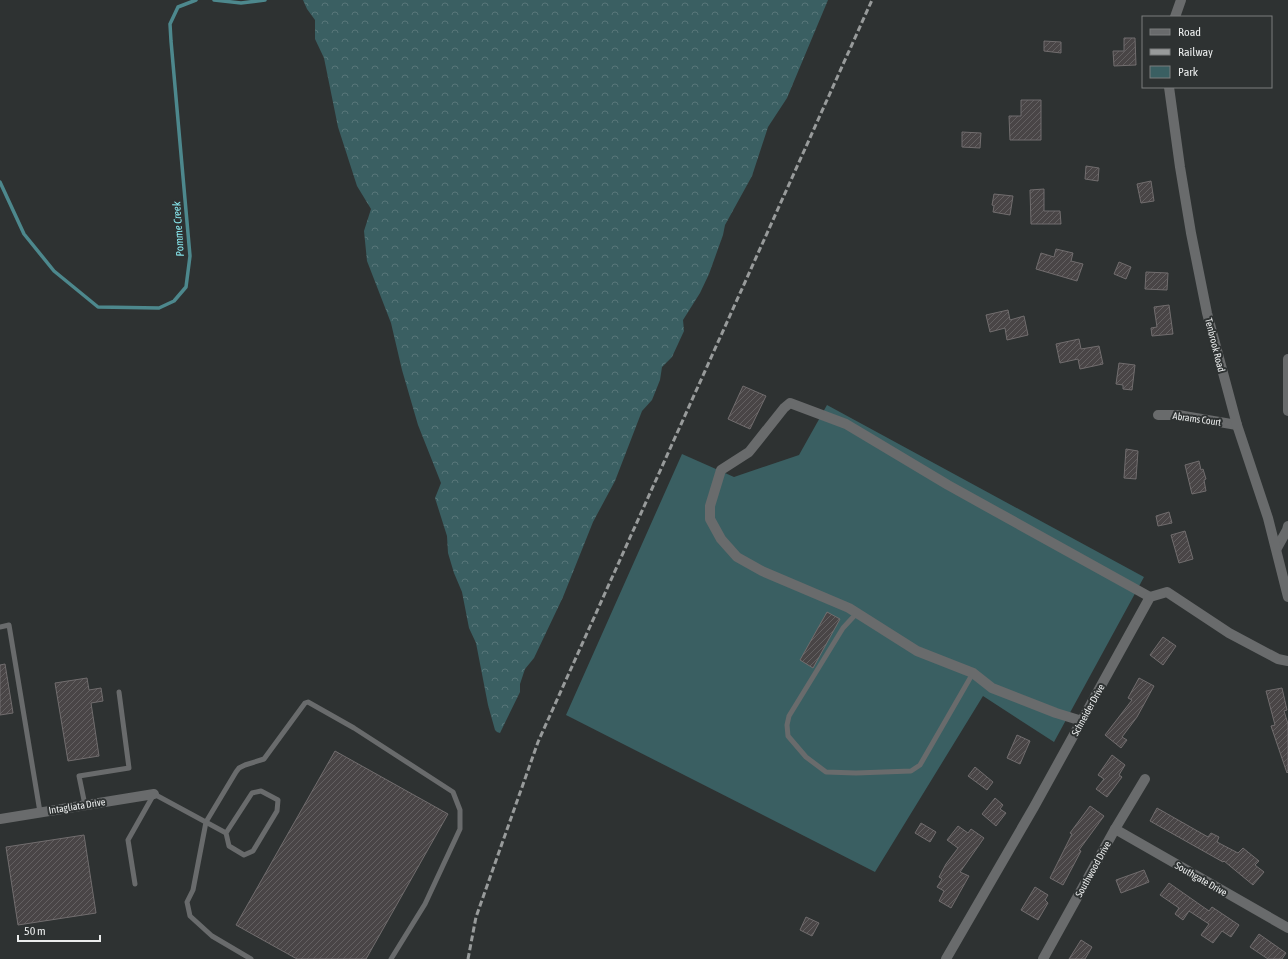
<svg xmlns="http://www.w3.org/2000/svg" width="1288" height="959" font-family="'Asap Condensed',sans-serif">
<defs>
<pattern id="forest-crowns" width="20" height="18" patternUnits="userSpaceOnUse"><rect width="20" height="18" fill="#3a5f62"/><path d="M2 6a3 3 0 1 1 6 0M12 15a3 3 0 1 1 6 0" fill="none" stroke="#577679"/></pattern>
<pattern id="building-hatch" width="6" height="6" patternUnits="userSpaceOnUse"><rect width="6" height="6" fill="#494546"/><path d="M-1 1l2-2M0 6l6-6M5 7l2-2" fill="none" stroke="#636061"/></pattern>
</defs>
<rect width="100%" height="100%" fill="#2e3232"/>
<!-- forest -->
<path fill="url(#forest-crowns)" d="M 303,0 L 828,0 L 787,98 L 768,127 L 752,176 L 725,225 L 723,235 L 709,274 L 700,293 L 683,320 L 684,331 L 672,357 L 662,367 L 660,380 L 652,400 L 642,411 L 615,481 L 593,522 L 563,597 L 534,658 L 525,669 L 520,684 L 520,692 L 500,733 L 497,732 L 495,730 L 488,705 L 476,643 L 469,628 L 462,592 L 454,573 L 448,553 L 447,536 L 435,498 L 441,483 L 418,425 L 402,370 L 391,323 L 367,261 L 364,231 L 371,209 L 357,186 L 338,127 L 324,58 L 315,39 L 315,20 L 307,9 Z"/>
<!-- park -->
<path fill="#3a5f62" d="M 827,405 L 1144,577 L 1054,742 L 983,696 L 875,872 L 566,715 L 682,454 L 734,477 L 799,455 Z"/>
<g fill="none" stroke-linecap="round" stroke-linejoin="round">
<!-- stream -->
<g stroke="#4d888d" stroke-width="3.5">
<path d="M 214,0 L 241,3 L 265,0"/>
<path d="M 0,182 L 24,234 L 54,271 L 98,307 L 159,308 L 174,301 L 186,287 L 190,256 L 171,41 L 170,24 L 178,7 L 196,0"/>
</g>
</g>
<!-- building -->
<g fill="url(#building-hatch)" stroke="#716d6e">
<path d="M 1124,38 L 1135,38 L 1136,65 L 1114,66 L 1113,51 L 1124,51 Z"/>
<path d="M 1044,41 L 1061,42 L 1061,53 L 1044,51 Z"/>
<path d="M 1021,100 L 1041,100 L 1041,140 L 1010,140 L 1009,116 L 1021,116 Z"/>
<path d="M 962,132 L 981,133 L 980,148 L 962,147 Z"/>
<path d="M 1086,166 L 1099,168 L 1098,181 L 1085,179 Z"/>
<path d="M 1151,181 L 1154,201 L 1141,203 L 1137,184 Z"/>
<path d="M 1044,189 L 1044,211 L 1060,211 L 1061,224 L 1031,224 L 1030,190 Z"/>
<path d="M 994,194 L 1013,196 L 1010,215 L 993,212 L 994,206 L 992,205 Z"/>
<path d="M 1056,249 L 1073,253 L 1071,261 L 1083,264 L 1077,281 L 1036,269 L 1041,253 L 1054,257 Z"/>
<path d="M 1119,262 L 1131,267 L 1126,279 L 1114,274 Z"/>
<path d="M 1146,272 L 1168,273 L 1167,290 L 1145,289 Z"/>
<path d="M 1169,305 L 1173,334 L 1152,336 L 1151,328 L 1157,327 L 1154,307 Z"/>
<path d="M 1008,310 L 1010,320 L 1024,316 L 1028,335 L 1007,340 L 1005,328 L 990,332 L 986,315 Z"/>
<path d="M 1079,339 L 1081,349 L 1099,346 L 1103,364 L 1080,369 L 1078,359 L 1060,363 L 1056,344 Z"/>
<path d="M 1119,363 L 1135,365 L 1132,390 L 1123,389 L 1123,385 L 1116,384 Z"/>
<path d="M 743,386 L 766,396 L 750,429 L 728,419 Z"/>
<path d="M 1126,449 L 1138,451 L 1136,479 L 1124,478 Z"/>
<path d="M 1199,461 L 1201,470 L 1203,469 L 1206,479 L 1204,480 L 1206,491 L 1192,494 L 1185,465 Z"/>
<path d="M 1169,512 L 1172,523 L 1158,526 L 1156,516 Z"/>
<path d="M 1185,531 L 1193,559 L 1179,563 L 1171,535 Z"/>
<path d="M 827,612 L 840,619 L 813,668 L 800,660 Z"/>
<path d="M 1163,637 L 1176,646 L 1163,665 L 1150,655 Z"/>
<path d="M 5,664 L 13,713 L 0,715 L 0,665 Z"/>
<path d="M 87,678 L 89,690 L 101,688 L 103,701 L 91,703 L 99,756 L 68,761 L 55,683 Z"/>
<path d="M 1139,678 L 1154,686 L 1137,717 L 1122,737 L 1127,740 L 1121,748 L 1105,735 L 1132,700 L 1128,698 Z"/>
<path d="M 1282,688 L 1287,710 L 1284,711 L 1288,724 L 1288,772 L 1287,773 L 1271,726 L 1275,725 L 1266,691 Z"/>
<path d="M 1017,735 L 1030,741 L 1020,764 L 1007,758 Z"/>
<path d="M 335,751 L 448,814 L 366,959 L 297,959 L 236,925 Z"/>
<path d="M 1112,755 L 1125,765 L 1119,775 L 1122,777 L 1107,797 L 1096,789 L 1104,779 L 1098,775 Z"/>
<path d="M 975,767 L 993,782 L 987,790 L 968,776 Z"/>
<path d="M 995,798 L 1003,805 L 1000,809 L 1006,813 L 996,826 L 982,814 Z"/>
<path d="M 1090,806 L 1104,816 L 1079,850 L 1081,851 L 1063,885 L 1050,878 L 1072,834 L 1070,833 Z"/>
<path d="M 1157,808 L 1208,837 L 1211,833 L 1219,837 L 1217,842 L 1238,853 L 1243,848 L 1259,861 L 1255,865 L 1264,872 L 1253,885 L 1224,861 L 1223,862 L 1150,821 Z"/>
<path d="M 921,823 L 936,832 L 930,842 L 915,833 Z"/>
<path d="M 958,826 L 968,833 L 971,829 L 984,838 L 960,872 L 969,876 L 951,908 L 939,901 L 944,891 L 937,887 L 942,879 L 939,877 L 946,864 L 958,848 L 947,840 Z"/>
<path d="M 84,835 L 96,913 L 18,925 L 6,847 Z"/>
<path d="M 1144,870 L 1149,882 L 1121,893 L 1116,880 Z"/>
<path d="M 1169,883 L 1209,911 L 1212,907 L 1239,925 L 1231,937 L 1222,931 L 1213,943 L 1201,935 L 1209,924 L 1189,911 L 1183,920 L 1175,914 L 1179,908 L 1160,895 Z"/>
<path d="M 1035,887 L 1048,895 L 1045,900 L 1048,903 L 1038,920 L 1021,910 Z"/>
<path d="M 806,917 L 819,923 L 812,936 L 800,930 Z"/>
<path d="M 1259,934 L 1286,953 L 1282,959 L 1268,959 L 1250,947 Z"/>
<path d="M 1081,940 L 1092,947 L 1085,959 L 1069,959 Z"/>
</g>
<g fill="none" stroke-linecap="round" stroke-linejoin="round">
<!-- service -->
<g stroke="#696b6c" stroke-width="5">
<path d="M 856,614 L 843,628 L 789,716 L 787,725 L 788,736 L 806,757 L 826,772 L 856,773 L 911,771 L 920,765 L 973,673"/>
<path d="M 0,627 L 9,625 L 40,812"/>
<path d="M 85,805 L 79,776 L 129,768 L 119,692"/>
<path d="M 135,884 L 128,840 L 154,794 L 226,833 L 229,846 L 244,855 L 253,851 L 277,811 L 278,800 L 261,791 L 252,793 L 226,833"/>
<path d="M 251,959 L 212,936 L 190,916 L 187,902 L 193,890 L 206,822 L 236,772 L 239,768 L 245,765 L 264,759 L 305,703 L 308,702 L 354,728 L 453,792 L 460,810 L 460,829 L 425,904 L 391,959"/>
</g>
<!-- minor -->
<g stroke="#696b6c" stroke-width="10">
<path d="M 1288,359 L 1288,411"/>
<path d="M 1158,415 L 1178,415 L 1237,425"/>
<path d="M 1277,548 L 1287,530 L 1288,526"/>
<path d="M 1082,721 L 1056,713 L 992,688 L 973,673 L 917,651 L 849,608 L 762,571 L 737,557 L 721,539 L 710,519 L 710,506 L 721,470 L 749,452 L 784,408 L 790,403 L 846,424 L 948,485 L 1150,597"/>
<path d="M 0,819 L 154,794"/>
<path d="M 1115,829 L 1288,928"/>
<path d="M 946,959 L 1034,807 L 1150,597 L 1167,592 L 1229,633 L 1278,659 L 1288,661"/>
<path d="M 1043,959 L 1115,829 L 1145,779"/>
</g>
<!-- tertiary -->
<g stroke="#696b6c" stroke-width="10">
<path d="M 1175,17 L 1181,0"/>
<path d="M 1169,87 L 1180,167 L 1191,233 L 1207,313 L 1237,425 L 1268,518 L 1288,597"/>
</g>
<!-- rail -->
<path stroke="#989b9b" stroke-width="3" stroke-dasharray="6 3" stroke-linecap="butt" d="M 468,959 L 476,917 L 538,742 L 872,0"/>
</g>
<g text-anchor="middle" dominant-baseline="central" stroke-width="4" stroke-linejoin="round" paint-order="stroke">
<!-- street labels -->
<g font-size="10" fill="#ebeded" stroke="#2e3232">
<text transform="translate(1215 345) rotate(76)">Tenbrook Road</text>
<text transform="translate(1197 419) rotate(8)">Abrams Court</text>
<text transform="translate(1088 710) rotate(-61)">Schneider Drive</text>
<text transform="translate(77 806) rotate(-9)">Intagliata Drive</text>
<text transform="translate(1093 869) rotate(-61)">Southwood Drive</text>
<text transform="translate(1201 879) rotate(30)">Southgate Drive</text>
</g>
<!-- water labels -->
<g font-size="11" font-style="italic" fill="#8aecf3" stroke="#2e3232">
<text transform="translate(178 229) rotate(-94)">Pomme Creek</text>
</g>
</g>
<!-- legend -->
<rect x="1142" y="16" width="130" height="72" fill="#2e3232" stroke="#7a7d7d"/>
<rect x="1150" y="29" width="20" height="6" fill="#696b6c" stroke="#7a7d7d"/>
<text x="1178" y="36" font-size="12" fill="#ebeded">Road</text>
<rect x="1150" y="49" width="20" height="6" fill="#989b9b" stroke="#7a7d7d"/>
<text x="1178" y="56" font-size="12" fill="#ebeded">Railway</text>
<rect x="1150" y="66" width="20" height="12" fill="#3a5f62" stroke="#7a7d7d"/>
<text x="1178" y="76" font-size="12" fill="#ebeded">Park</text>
<!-- scale -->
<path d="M18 935v6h82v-6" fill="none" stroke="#ebeded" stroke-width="2"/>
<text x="24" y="935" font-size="12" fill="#ebeded" stroke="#2e3232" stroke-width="3" paint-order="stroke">50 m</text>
</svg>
